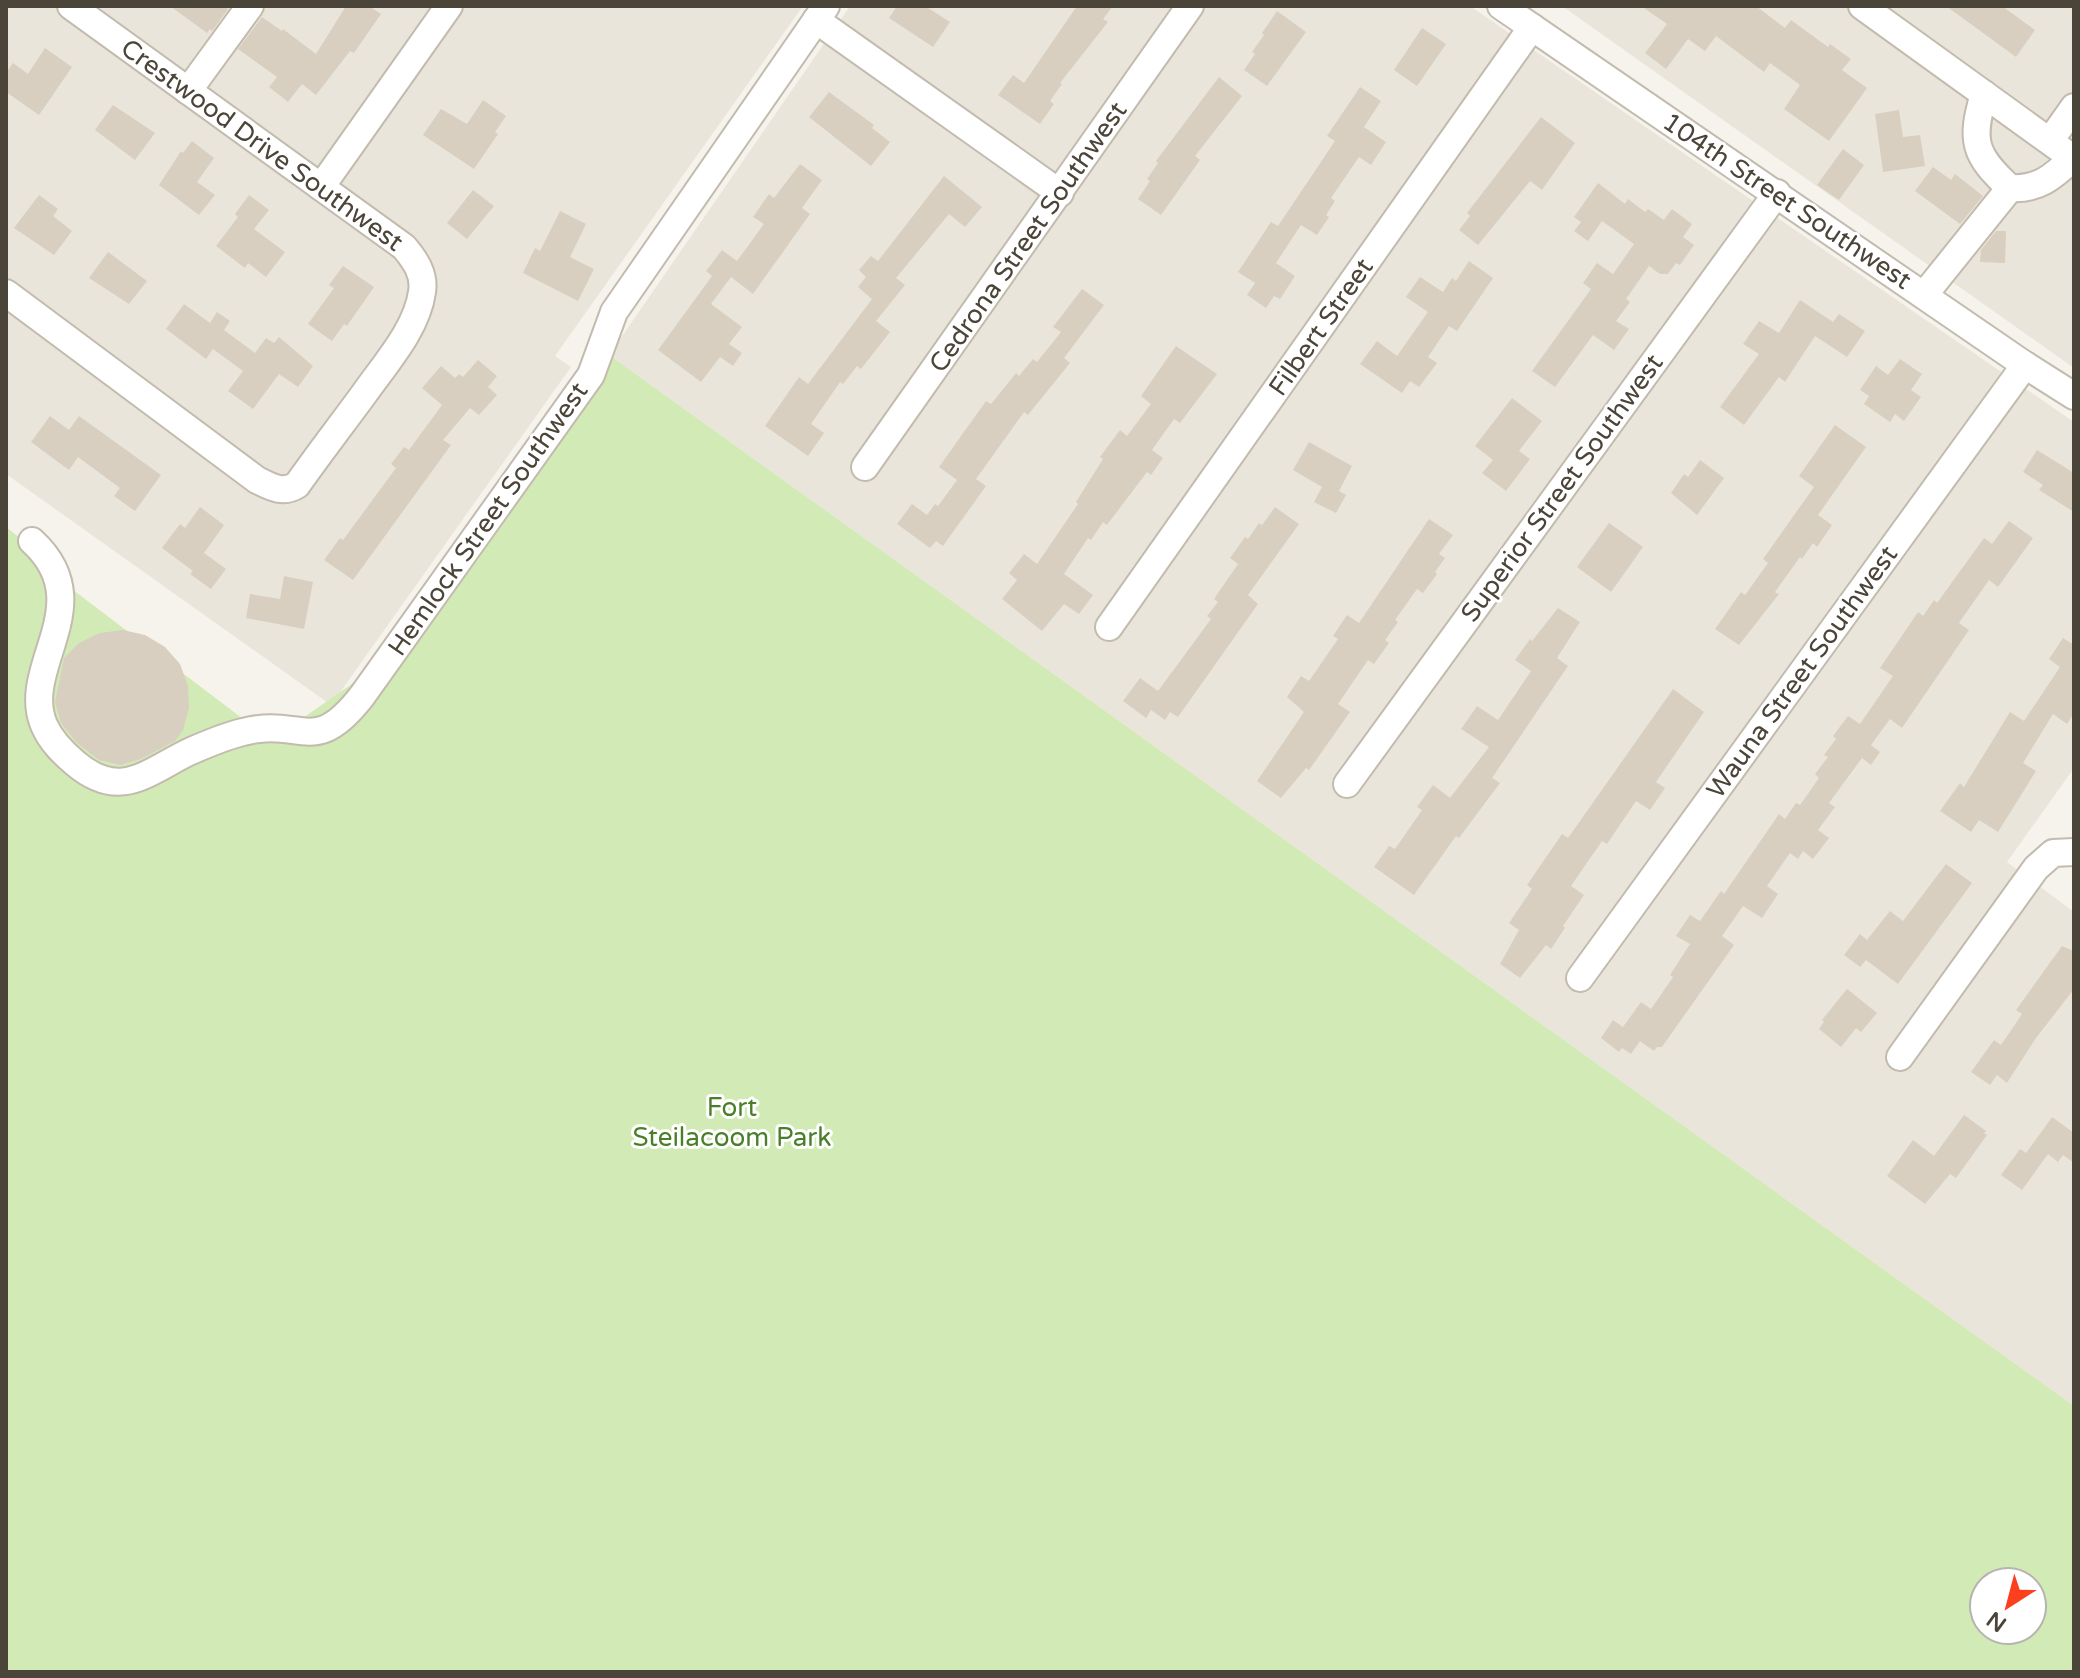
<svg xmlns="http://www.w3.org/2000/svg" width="2080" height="1678" font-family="'Varela Round',sans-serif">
<rect width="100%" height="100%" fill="#f6f3ec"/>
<!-- residential -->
<g fill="#eae5da">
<path d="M 6,6 L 803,6 L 555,356 L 571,367 L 331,705 L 6,474 Z"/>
<path d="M 850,6 L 1470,6 L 2074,422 L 2074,768 L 2007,862 L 2074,912 L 2074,1406 L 609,355 Z"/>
<path d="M 1562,6 L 2074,6 L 2074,368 Z"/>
</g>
<!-- green -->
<path fill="#d2eab5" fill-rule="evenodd" d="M 609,355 L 2074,1406 L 2074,1672 L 6,1672 L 6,527 L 20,538 L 23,552 L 271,740 L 388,659 ZM 1984,1582 L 2032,1582 L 2032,1630 L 1984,1630 Z"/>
<!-- building -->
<g fill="#d8cfc1">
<path d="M 170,6 L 223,6 L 228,9 L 212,31 L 210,29 L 207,33 Z"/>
<path d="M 346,6 L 369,6 L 381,14 L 354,53 L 350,51 L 316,95 L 302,84 L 288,102 L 269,87 L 277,77 L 238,49 L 262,17 L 282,31 L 283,29 L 316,54 Z"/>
<path d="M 897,6 L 925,6 L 950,22 L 933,47 L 889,18 Z"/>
<path d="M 1077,6 L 1113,6 L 1103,19 L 1108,22 L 1060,83 L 1062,84 L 1050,101 L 1054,104 L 1040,124 L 998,95 L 1013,75 L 1024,83 Z"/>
<path d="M 1641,6 L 1756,6 L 1785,28 L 1791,20 L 1828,47 L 1830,44 L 1851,59 L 1842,70 L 1867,88 L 1829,141 L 1784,109 L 1800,85 L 1770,63 L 1764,72 L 1716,36 L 1705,51 L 1688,39 L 1666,69 L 1645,53 L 1667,24 Z"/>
<path d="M 1946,6 L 2002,6 L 2035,30 L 2016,57 Z"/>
<path d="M 1277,11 L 1306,32 L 1267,86 L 1244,70 L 1255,54 L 1252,52 L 1264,35 L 1262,33 Z"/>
<path d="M 1422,28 L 1446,44 L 1417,86 L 1394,70 Z"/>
<path d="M 45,48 L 72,67 L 39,115 L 6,92 L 6,73 L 13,63 L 28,74 Z"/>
<path d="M 1219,77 L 1242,96 L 1195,156 L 1200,160 L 1161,215 L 1138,199 L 1150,181 L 1147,179 L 1158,163 L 1156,161 Z"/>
<path d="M 1360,87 L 1381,101 L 1364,127 L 1386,142 L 1371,165 L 1359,157 L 1331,198 L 1335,201 L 1326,215 L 1329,217 L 1317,235 L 1301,225 L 1276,263 L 1295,276 L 1280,299 L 1274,296 L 1266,308 L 1247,295 L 1255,283 L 1238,272 L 1271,222 L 1278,226 L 1335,141 L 1327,136 Z"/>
<path d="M 829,92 L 874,125 L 872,128 L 890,142 L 871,166 L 809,117 Z"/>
<path d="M 483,100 L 506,116 L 495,132 L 498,134 L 474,169 L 423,135 L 441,109 L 467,124 Z"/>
<path d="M 113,105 L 155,133 L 135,160 L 95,130 Z"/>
<path d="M 1899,110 L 1903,137 L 1920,135 L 1925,166 L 1883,172 L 1875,114 Z"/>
<path d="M 1541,117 L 1575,143 L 1542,190 L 1530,181 L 1478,245 L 1459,230 L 1470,216 L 1467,213 Z"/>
<path d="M 192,141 L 214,158 L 197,182 L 215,195 L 199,215 L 159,185 L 181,151 L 183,153 Z"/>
<path d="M 1843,149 L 1864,165 L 1839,200 L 1817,185 Z"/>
<path d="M 800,164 L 822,180 L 802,208 L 810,214 L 753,294 L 731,277 L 711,304 L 742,327 L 729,344 L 742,353 L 733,366 L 720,357 L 701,382 L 658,350 L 712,276 L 706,271 L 722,250 L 737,261 L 764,224 L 753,217 L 769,194 L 774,198 Z"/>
<path d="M 1933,167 L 1951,180 L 1955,174 L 1983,196 L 1960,224 L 1915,191 Z"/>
<path d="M 944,176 L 982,207 L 965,227 L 949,214 L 896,278 L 905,285 L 876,321 L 890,332 L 861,369 L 857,366 L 843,384 L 840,382 L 811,424 L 824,433 L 808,456 L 765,426 L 799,377 L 808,384 L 872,299 L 858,287 L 866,277 L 859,270 L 871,256 L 878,261 Z"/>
<path d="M 1598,183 L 1625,204 L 1628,199 L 1645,212 L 1648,209 L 1664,220 L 1672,209 L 1692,224 L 1683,237 L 1694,245 L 1680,265 L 1676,263 L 1668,274 L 1660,274 L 1649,266 L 1626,299 L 1630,302 L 1616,321 L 1629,329 L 1614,350 L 1593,335 L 1555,387 L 1532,371 L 1591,289 L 1583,283 L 1597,263 L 1613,274 L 1634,244 L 1602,221 L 1588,241 L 1574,231 L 1581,222 L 1574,217 Z"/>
<path d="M 473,190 L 494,206 L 467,239 L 447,223 Z"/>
<path d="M 39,195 L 58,209 L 53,216 L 72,231 L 54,255 L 14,228 Z"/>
<path d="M 249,195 L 269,210 L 254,229 L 285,252 L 266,277 L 248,263 L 245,268 L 216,246 L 238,217 L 235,214 Z"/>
<path d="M 560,211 L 586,224 L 570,257 L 594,269 L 578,301 L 523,273 L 535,248 L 540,251 Z"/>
<path d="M 1996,231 L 2006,231 L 2005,263 L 1980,262 L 1981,250 Z"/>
<path d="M 108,252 L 147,281 L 129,304 L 89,278 Z"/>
<path d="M 1469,261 L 1493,278 L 1457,331 L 1449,326 L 1428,357 L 1437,363 L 1419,387 L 1410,381 L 1402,393 L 1360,364 L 1377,341 L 1397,356 L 1428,312 L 1406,297 L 1420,277 L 1443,292 L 1452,278 L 1456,281 Z"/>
<path d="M 343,266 L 374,287 L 347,326 L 344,324 L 332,341 L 308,324 L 334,288 L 329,285 Z"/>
<path d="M 1082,289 L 1104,305 L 1064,358 L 1070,363 L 1028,415 L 1024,412 L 976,479 L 986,486 L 943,546 L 936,541 L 930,548 L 897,524 L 912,504 L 927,515 L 935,504 L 938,506 L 957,480 L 939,467 L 986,401 L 991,404 L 1016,373 L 1019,376 L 1033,359 L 1037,362 L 1061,332 L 1053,327 Z"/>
<path d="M 1800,300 L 1833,322 L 1839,314 L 1865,331 L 1847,357 L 1815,336 L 1785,382 L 1779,377 L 1744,425 L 1720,407 L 1759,354 L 1743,344 L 1759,321 L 1779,333 Z"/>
<path d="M 184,304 L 210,323 L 217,312 L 230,321 L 224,330 L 255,353 L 266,338 L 274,343 L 279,337 L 313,366 L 298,387 L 279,374 L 253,409 L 228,391 L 243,371 L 213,349 L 206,359 L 166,329 Z"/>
<path d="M 1176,346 L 1217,374 L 1180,423 L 1174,419 L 1152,450 L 1163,458 L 1151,475 L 1147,472 L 1107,525 L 1103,522 L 1091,540 L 1088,538 L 1064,574 L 1093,595 L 1079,614 L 1064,604 L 1042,631 L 1002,599 L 1017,580 L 1009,573 L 1024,554 L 1037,564 L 1078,504 L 1076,502 L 1103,459 L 1100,457 L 1120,430 L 1127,436 L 1151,404 L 1141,396 Z"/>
<path d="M 1900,359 L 1922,374 L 1911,390 L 1921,397 L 1904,421 L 1895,414 L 1890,422 L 1864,404 L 1869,396 L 1860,390 L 1876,366 L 1888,375 Z"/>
<path d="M 478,360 L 497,376 L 488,387 L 497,395 L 479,415 L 470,408 L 443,440 L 451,445 L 353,580 L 324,560 L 340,538 L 343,540 L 396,468 L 391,464 L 404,447 L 409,450 L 442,405 L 422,388 L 441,366 L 455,378 L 459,374 L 463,377 Z"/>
<path d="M 1512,398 L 1542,421 L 1519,451 L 1530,459 L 1506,491 L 1482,473 L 1493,460 L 1475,446 Z"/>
<path d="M 50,416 L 69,430 L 79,416 L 161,475 L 135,511 L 114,496 L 120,488 L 78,457 L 69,470 L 31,442 Z"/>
<path d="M 1835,425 L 1866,447 L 1818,515 L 1832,525 L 1817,547 L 1813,543 L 1802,559 L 1800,557 L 1775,592 L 1779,594 L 1739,645 L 1715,629 L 1741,592 L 1745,595 L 1768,563 L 1763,559 L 1814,487 L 1799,476 Z"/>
<path d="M 1309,442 L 1352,466 L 1339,491 L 1346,495 L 1336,513 L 1314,502 L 1322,487 L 1293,470 Z"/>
<path d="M 2037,450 L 2074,473 L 2074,512 L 2039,490 L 2043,485 L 2023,472 Z"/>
<path d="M 1700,460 L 1724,478 L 1697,515 L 1671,493 L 1684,474 L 1688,477 Z"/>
<path d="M 200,507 L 224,525 L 204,553 L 226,569 L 211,589 L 190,574 L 193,571 L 162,548 L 180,524 L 185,528 Z"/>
<path d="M 1275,507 L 1299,524 L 1248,595 L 1258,604 L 1178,717 L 1170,712 L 1165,720 L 1151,710 L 1146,718 L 1123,701 L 1140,678 L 1158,691 L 1211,619 L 1207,616 L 1218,602 L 1214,599 L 1238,564 L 1230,558 L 1245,537 L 1248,539 L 1259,523 L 1262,525 Z"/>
<path d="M 1429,519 L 1453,535 L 1439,554 L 1445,558 L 1435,572 L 1437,574 L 1423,593 L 1417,589 L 1395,620 L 1398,622 L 1385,640 L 1389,643 L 1374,664 L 1368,660 L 1338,704 L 1350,712 L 1309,770 L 1306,768 L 1281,798 L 1257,781 L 1304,712 L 1287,697 L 1301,676 L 1309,681 L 1338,639 L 1333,636 L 1347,615 L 1359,623 Z"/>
<path d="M 2009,521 L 2033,538 L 1998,587 L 1989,580 L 1959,623 L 1969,630 L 1902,728 L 1890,719 L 1871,745 L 1880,752 L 1871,765 L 1862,758 L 1829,803 L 1835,807 L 1818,830 L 1829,838 L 1813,859 L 1803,851 L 1798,859 L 1790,853 L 1767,886 L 1778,894 L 1762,918 L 1743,906 L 1722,936 L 1734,945 L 1662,1047 L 1657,1047 L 1654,1051 L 1640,1041 L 1631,1054 L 1622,1048 L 1619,1052 L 1601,1038 L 1613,1020 L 1623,1027 L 1641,1002 L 1651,1009 L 1673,977 L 1670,975 L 1690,944 L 1676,936 L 1690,915 L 1700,921 L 1721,891 L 1724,894 L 1779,814 L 1785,819 L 1796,803 L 1800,805 L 1819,778 L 1815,774 L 1828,757 L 1824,755 L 1836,739 L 1833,736 L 1848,716 L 1860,724 L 1893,676 L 1880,668 L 1918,612 L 1923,616 L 1934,600 L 1937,603 L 1984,538 L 1992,544 Z"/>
<path d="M 1609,523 L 1643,547 L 1611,592 L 1577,567 Z"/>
<path d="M 284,576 L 313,582 L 304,629 L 246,618 L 250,594 L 280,599 Z"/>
<path d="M 1558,608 L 1580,622 L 1557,658 L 1568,666 L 1492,778 L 1500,783 L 1459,838 L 1456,836 L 1414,895 L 1374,867 L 1389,846 L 1395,849 L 1422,810 L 1417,807 L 1433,785 L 1450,798 L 1489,747 L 1461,729 L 1477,706 L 1498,720 L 1531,671 L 1515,660 L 1530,639 L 1532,641 Z"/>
<path d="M 123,630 L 145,635 L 165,647 L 180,664 L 188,686 L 189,708 L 183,730 L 175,741 L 141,759 L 120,765 L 99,760 L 77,743 L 61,723 L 55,702 L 64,658 L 79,643 L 100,633 Z"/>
<path d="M 2063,638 L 2074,645 L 2074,713 L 2067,724 L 2053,714 L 2023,763 L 2036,771 L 1998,832 L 1979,820 L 1971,832 L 1940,811 L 1960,783 L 1964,787 L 2010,712 L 2024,721 L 2060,667 L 2049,659 Z"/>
<path d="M 1673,689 L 1704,712 L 1656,782 L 1665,788 L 1650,810 L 1636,801 L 1607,844 L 1602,841 L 1571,886 L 1584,895 L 1563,926 L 1565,928 L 1551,949 L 1546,945 L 1520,978 L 1500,964 L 1519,930 L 1509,923 L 1532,889 L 1527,885 L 1562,834 L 1568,838 Z"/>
<path d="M 1946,864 L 1972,883 L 1898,984 L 1866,960 L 1860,967 L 1844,955 L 1860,934 L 1867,940 L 1890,911 L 1903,921 Z"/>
<path d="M 2062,946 L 2074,951 L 2074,989 L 2036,1038 L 2007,1083 L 1997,1075 L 1990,1085 L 1971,1072 L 1994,1040 L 2001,1045 L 2022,1014 L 2016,1010 Z"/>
<path d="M 1847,989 L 1877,1013 L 1861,1032 L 1856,1028 L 1841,1047 L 1819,1029 L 1824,1022 L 1822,1020 Z"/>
<path d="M 1964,1115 L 1986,1131 L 1984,1133 L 1987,1135 L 1956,1178 L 1950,1174 L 1925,1204 L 1887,1176 L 1913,1140 L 1934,1156 Z"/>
<path d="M 2052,1117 L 2074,1133 L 2074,1163 L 2063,1155 L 2058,1162 L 2048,1154 L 2022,1190 L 2001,1175 L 2020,1149 L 2026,1153 Z"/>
</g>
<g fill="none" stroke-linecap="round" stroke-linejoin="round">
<defs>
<g id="minor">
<path d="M 1501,6 L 2025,365 L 2074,396"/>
<path d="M 1862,6 L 2074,159"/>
<path d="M 816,20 L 1060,193"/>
<path d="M 188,91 L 250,6"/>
<path d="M 1984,94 C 1970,141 1974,155 2010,188"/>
<path d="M 2050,141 L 2074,107"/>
<path d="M 321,187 L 449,6"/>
<path d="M 6,293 L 257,480 C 271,487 283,494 297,485 C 319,454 342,424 364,394 C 385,364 417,329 422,292 C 425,274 415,260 404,247 L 71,6"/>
<path d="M 1924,295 L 2010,188 C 2038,190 2053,177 2073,158"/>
<path d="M 865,467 L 1190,6"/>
<path d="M 32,541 C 101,604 19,667 44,725 C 51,741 62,752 75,763 C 121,802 148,771 191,751 C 207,744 226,736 243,732 C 302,716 313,759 362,696 L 591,375 L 614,312 L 826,6"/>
<path d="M 1109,627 L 1532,27"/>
<path d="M 1347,784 L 1777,193"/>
<path d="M 1580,978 L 2025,365"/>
<path d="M 1900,1057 L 2036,868 L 2053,853 L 2074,852"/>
</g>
</defs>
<!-- minor casing -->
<use href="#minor" stroke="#c2bbae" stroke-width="30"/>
<!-- minor -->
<use href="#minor" stroke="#fff" stroke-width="26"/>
</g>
<g text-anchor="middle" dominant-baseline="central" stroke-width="6" stroke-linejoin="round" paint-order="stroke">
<!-- street labels -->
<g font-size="26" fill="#4b4439" stroke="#fff">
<text transform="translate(262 145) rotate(36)">Crestwood Drive Southwest</text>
<text transform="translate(1787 201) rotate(34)">104th Street Southwest</text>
<text transform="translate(1028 237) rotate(-55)">Cedrona Street Southwest</text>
<text transform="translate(1321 327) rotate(-55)">Filbert Street</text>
<text transform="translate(1562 488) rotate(-54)">Superior Street Southwest</text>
<text transform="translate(488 519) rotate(-55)">Hemlock Street Southwest</text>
<text transform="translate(1802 672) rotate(-54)">Wauna Street Southwest</text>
</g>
<!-- park labels -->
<g font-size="26" fill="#4a7f2a" stroke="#fff">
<text x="732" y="1107">Fort<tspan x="732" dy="30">Steilacoom Park</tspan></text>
</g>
</g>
<!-- border -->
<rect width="2080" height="1678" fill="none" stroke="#4b4439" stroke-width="16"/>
<!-- north arrow -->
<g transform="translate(2008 1606) rotate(216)"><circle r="38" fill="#ffffff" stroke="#b7b4b0" stroke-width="2"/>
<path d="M0-6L14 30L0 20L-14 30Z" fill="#fc3f1d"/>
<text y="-12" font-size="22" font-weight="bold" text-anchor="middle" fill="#4b4439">N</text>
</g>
</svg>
